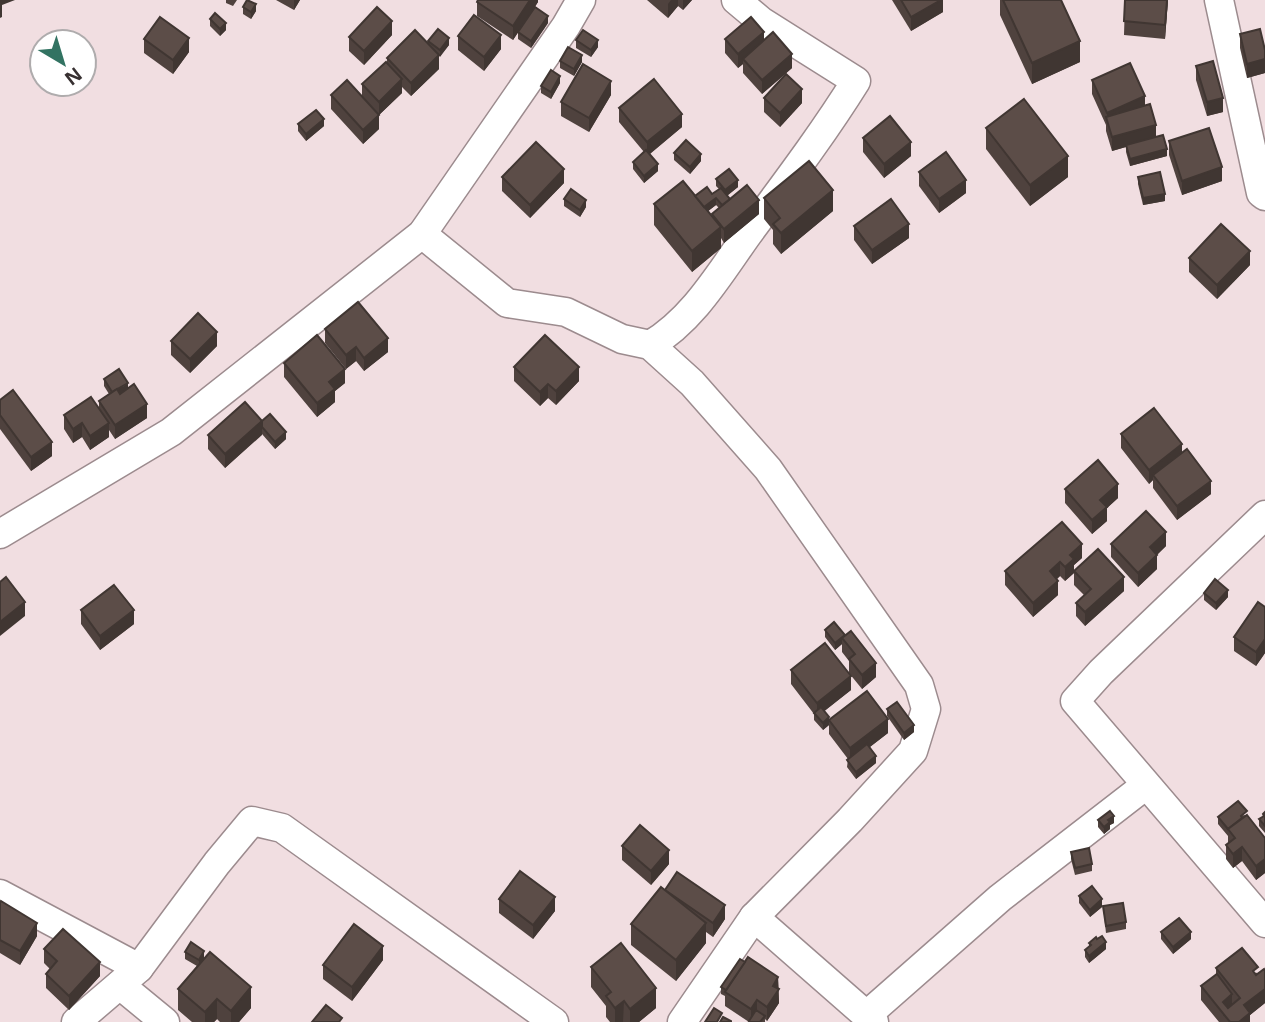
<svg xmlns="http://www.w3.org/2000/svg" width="1265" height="1022" font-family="'Noto Sans',sans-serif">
<rect width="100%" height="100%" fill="#f1dee1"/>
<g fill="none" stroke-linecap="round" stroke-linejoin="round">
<defs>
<g id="minor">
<path d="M 1219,0 L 1261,193 L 1265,196"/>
<path d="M 422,234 L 507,303 L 566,312 L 622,339 L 650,345 L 692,383 L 768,469 L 919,685 L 926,709 L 913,751 L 850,820 L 754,917 L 682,1022"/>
<path d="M 650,345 C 693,320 720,273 748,234 C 785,184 823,134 856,81 L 761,21 L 736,0"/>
<path d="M 1265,515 L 1101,672 L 1075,701 L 1265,923"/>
<path d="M 0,534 L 171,432 L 422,234 L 566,26 L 581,0"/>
<path d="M 0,894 L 139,968 L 76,1022"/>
<path d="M 754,917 L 874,1022"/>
<path d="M 139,968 L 217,863 L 252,821 L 282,828 L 554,1022"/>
<path d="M 120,985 L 165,1022"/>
<path d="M 867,1015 L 1000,898 L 1146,785"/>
</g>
</defs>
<!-- minor casing -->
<use href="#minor" stroke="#9c8b8e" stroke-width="31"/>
<!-- minor -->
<use href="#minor" stroke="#fff" stroke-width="28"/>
</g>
<!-- wall -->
<g fill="#4f423e" fill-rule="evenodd">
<path d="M 226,0 L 237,0 L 233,6 L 226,3 Z"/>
<path d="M 276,0 L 300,0 L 294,10 Z"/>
<path d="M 538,0 L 538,2 L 513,40 L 477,16 L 477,2 Z"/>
<path d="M 647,0 L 692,0 L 683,10 L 678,6 L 668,18 Z"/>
<path d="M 892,0 L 943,0 L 943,12 L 911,31 Z"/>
<path d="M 1000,0 L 1061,0 L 1080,62 L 1032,84 L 1000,15 Z"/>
<path d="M 1125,0 L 1168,0 L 1165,39 L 1124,35 Z"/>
<path d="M 243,7 L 256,11 L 251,19 L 243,14 Z"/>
<path d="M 210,19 L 226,30 L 220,36 L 210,26 Z"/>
<path d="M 548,23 L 531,48 L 518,39 L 518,32 Z"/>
<path d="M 1240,34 L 1265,50 L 1265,73 L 1247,78 L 1240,48 Z"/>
<path d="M 392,35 L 364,65 L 349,51 L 349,37 Z"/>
<path d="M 458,36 L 501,49 L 484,71 L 458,50 Z"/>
<path d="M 144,39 L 189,52 L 173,74 L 144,53 Z"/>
<path d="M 725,39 L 764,40 L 792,68 L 762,94 L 743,73 L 743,64 L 738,68 L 725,53 Z"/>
<path d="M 576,40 L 598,47 L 591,57 L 576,48 Z"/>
<path d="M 428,41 L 449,45 L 439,57 L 439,69 L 411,96 L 402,87 L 402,93 L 379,115 L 379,129 L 363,144 L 331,109 L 331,95 L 362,97 L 362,84 L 387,64 L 387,58 L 428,44 Z"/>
<path d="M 560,61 L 582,62 L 574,76 L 560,68 Z"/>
<path d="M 1196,66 L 1223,112 L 1207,116 L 1196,80 Z"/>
<path d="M 1092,80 L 1145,105 L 1156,137 L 1167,156 L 1130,166 L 1126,152 L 1126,147 L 1112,151 L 1106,131 L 1106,125 L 1092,94 Z"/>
<path d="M 560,83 L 551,99 L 541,93 L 541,86 Z"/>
<path d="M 611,95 L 589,132 L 561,116 L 561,102 Z"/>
<path d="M 764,98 L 802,103 L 780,127 L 764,112 Z"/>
<path d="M 619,108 L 682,127 L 650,154 L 658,171 L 644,183 L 633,169 L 633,162 L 644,152 L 619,122 Z"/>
<path d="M 298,124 L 324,126 L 306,141 L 298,131 Z"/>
<path d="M 986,128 L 1068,177 L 1030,206 L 986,149 Z"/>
<path d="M 863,138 L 911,156 L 884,178 L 863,152 Z"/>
<path d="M 1169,141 L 1222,181 L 1182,195 L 1169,155 Z"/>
<path d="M 674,153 L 701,161 L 690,174 L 674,160 Z"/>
<path d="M 919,172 L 966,193 L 939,213 L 919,186 Z"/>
<path d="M 502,177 L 564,183 L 530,218 L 502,191 Z"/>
<path d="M 1138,177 L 1165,201 L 1143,205 L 1138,184 Z"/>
<path d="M 716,179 L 738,187 L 727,196 L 730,199 L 759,214 L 724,243 L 721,238 L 721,248 L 692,272 L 654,225 L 654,204 L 695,196 L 712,194 L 719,189 L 716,186 ZM 716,205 L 719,208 L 712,214 L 712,217 L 708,211 Z"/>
<path d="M 764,198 L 833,211 L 781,254 L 773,244 L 773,230 L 764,219 Z"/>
<path d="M 564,199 L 586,207 L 580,217 L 564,206 Z"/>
<path d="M 854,226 L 909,238 L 872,264 L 854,240 Z"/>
<path d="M 1189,258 L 1250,265 L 1217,299 L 1189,272 Z"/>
<path d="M 325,329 L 388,352 L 364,371 L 356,361 L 346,369 L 325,343 Z"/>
<path d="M 171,341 L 217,346 L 190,373 L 171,355 Z"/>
<path d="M 284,363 L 345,383 L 335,391 L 335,402 L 317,417 L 284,377 Z"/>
<path d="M 514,367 L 579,381 L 556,405 L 548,398 L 540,406 L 514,381 Z"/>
<path d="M 104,379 L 128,389 L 147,418 L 115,439 L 109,430 L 109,437 L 90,450 L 82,437 L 73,443 L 64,429 L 64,415 L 99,408 L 99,401 L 109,394 L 104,386 Z"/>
<path d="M 0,400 L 52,456 L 31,471 L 0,429 Z"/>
<path d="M 262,421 L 286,439 L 275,449 L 262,434 L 225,468 L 208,449 L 208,435 Z"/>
<path d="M 1121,434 L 1182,453 L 1211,494 L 1177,520 L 1153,488 L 1153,480 L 1149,484 L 1121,448 Z"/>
<path d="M 1065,489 L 1118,498 L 1107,508 L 1107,521 L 1092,534 L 1065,503 Z"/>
<path d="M 1111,544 L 1166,546 L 1157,555 L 1157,569 L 1138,587 L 1111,557 Z"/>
<path d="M 1082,558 L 1074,565 L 1074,573 L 1065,581 L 1060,576 L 1057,579 L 1058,595 L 1033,617 L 1005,585 L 1005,571 Z"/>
<path d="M 1074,571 L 1124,591 L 1085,626 L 1076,616 L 1076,603 L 1084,595 L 1074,585 Z"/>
<path d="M 1204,593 L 1228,597 L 1216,610 L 1204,600 Z"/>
<path d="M 1265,607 L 1265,653 L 1256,666 L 1234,651 L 1234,637 Z"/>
<path d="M 81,610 L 134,624 L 100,650 L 81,624 Z"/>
<path d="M 825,630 L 845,637 L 876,677 L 862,689 L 849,673 L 849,661 L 842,652 L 842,644 L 835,650 L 825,637 Z"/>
<path d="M 791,670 L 851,690 L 824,711 L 829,720 L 888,733 L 870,747 L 876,763 L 856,779 L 847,767 L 848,759 L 829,734 L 829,725 L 823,730 L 814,720 L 814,714 L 791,684 Z"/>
<path d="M 887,709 L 914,732 L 904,740 L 887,716 Z"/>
<path d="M 1265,812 L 1265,833 L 1259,826 L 1259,819 L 1263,817 L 1263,814 Z"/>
<path d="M 1247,815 L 1265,838 L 1265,873 L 1256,880 L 1242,861 L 1233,868 L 1226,859 L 1226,845 L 1228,843 L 1228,836 L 1218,824 L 1218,817 Z"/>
<path d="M 1098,820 L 1114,823 L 1110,825 L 1110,829 L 1104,834 L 1098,827 Z"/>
<path d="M 622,846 L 669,864 L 651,885 L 622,860 Z"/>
<path d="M 1071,852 L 1092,864 L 1092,871 L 1075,875 L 1071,859 Z"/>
<path d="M 665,890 L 725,919 L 713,937 L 706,932 L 706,943 L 676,981 L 631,945 L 631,924 Z"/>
<path d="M 1079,896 L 1102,907 L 1090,917 L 1079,903 Z"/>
<path d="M 499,899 L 555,911 L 533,939 L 499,913 Z"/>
<path d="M 0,903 L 37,936 L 20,965 L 0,953 Z"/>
<path d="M 1103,906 L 1126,922 L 1126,929 L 1106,933 Z"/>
<path d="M 1161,932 L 1191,939 L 1173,954 L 1161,939 Z"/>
<path d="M 1089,943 L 1106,949 L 1089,963 L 1085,957 L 1085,950 L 1089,947 Z"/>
<path d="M 44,949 L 100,976 L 69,1010 L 46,988 L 46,974 L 50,969 L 44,963 Z"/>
<path d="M 185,952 L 204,958 L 251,1008 L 239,1022 L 220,1022 L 217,1019 L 214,1022 L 192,1022 L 178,1010 L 178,989 L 197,966 L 185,959 Z"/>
<path d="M 383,960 L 352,1001 L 323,979 L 323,965 Z"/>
<path d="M 745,962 L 778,977 L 779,1003 L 767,1021 L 765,1019 L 765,1022 L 749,1022 L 725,1006 L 725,996 L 721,994 L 721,987 Z"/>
<path d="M 591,967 L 656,1008 L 639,1022 L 610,1022 L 606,1017 L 606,1006 L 591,987 Z"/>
<path d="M 1216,968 L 1258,973 L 1265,971 L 1265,1003 L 1250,1015 L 1250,1022 L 1219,1022 L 1201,1000 L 1201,986 L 1216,975 Z"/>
</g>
<!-- shaded-wall -->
<g fill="#403632">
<path d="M 0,0 L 15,0 L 2,5 L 2,17 L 0,18 Z"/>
<path d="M 294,0 L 300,0 L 294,10 Z"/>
<path d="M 530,0 L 538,0 L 538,2 L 513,40 L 513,26 Z"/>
<path d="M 671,0 L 678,0 L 678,6 L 668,18 L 668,4 Z"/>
<path d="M 683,0 L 692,0 L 683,10 Z"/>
<path d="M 941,0 L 943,0 L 943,12 L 911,31 L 911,17 Z"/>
<path d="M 1167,0 L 1168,0 L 1165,39 L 1165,25 Z"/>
<path d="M 256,4 L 256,11 L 251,19 L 251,12 Z"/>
<path d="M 548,16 L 548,23 L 531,48 L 531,41 Z"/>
<path d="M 392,21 L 392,35 L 364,65 L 364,51 Z"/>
<path d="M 226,23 L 226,30 L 220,36 L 220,29 Z"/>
<path d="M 764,32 L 764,46 L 743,59 L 743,64 L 738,68 L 738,54 Z"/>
<path d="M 501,35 L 501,49 L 484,71 L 484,57 Z"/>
<path d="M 189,38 L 189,52 L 173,74 L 173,60 Z"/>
<path d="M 449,38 L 449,45 L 440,57 L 440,50 Z"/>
<path d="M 598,40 L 598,47 L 591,57 L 591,50 Z"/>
<path d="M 1080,41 L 1080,62 L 1032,84 L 1032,63 Z"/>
<path d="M 792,54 L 792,68 L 762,94 L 762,80 Z"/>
<path d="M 439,55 L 439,69 L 411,96 L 411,83 Z"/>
<path d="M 582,55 L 582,62 L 574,76 L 574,69 Z"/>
<path d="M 1265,59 L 1265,73 L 1247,78 L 1247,64 Z"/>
<path d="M 560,76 L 560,83 L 551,99 L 551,92 Z"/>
<path d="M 402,79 L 402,93 L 379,115 L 379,129 L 363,144 L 363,130 L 379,115 L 379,102 Z"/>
<path d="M 611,81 L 611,95 L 589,132 L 589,118 Z"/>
<path d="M 802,89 L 802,103 L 780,127 L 780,113 Z"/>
<path d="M 1145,96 L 1145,110 L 1107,121 L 1107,113 Z"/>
<path d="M 1223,98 L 1223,112 L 1207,116 L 1207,102 Z"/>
<path d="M 682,114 L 682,127 L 647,156 L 647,142 Z"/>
<path d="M 324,119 L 324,126 L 306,141 L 306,134 Z"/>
<path d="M 1156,125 L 1156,138 L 1112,151 L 1112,137 Z"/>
<path d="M 911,142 L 911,156 L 884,178 L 884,164 Z"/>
<path d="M 1167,149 L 1167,156 L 1130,166 L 1130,159 Z"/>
<path d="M 701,154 L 701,161 L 690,174 L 690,167 Z"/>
<path d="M 1068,156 L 1068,177 L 1030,206 L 1030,185 Z"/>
<path d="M 658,164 L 658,171 L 644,183 L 644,176 Z"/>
<path d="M 1222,167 L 1222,181 L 1182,195 L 1182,181 Z"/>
<path d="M 564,169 L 564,183 L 530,218 L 530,205 Z"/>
<path d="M 738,180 L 738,187 L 725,197 L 725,190 Z"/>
<path d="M 966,180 L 966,193 L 939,213 L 939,199 Z"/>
<path d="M 833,190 L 833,211 L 781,254 L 781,233 Z"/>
<path d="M 1165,194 L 1165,201 L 1143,205 L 1143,198 Z"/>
<path d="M 716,198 L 716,205 L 703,215 L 703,208 Z"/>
<path d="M 586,200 L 586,207 L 580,217 L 580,210 Z"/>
<path d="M 759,200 L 759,214 L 724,243 L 724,229 Z"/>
<path d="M 909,224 L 909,238 L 872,264 L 872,250 Z"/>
<path d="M 721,227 L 721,248 L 692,272 L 692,251 Z"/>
<path d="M 1250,251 L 1250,265 L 1217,299 L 1217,285 Z"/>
<path d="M 217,332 L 217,346 L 190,373 L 190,359 Z"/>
<path d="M 388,338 L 388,352 L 364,371 L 364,358 Z"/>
<path d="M 356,347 L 356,361 L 346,369 L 346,355 Z"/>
<path d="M 579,367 L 579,381 L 556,405 L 556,391 Z"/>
<path d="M 345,369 L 345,383 L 335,391 L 335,402 L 317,417 L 317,403 L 329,382 Z"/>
<path d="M 128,383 L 128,390 L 113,400 L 113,393 Z"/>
<path d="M 548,384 L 548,398 L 540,406 L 540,392 Z"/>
<path d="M 147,404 L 147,418 L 115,439 L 115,425 Z"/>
<path d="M 262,421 L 262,435 L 225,468 L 225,454 Z"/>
<path d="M 82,423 L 82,437 L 73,443 L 73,429 Z"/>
<path d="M 109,423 L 109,437 L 90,450 L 90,436 Z"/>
<path d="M 286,432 L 286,439 L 275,449 L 275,442 Z"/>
<path d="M 52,442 L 52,456 L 31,471 L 31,457 Z"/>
<path d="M 1182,444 L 1182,458 L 1153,475 L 1153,480 L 1149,484 L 1149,470 Z"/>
<path d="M 1211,481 L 1211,494 L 1177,520 L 1177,506 Z"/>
<path d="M 1118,484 L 1118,498 L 1107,508 L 1107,521 L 1092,534 L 1092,520 L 1100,500 Z"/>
<path d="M 1166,532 L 1166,546 L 1150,561 L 1150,547 Z"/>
<path d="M 1082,544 L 1082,558 L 1074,565 L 1074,573 L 1065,581 L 1065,567 L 1070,555 Z"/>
<path d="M 1157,555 L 1157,569 L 1138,587 L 1138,573 Z"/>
<path d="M 1060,562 L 1060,576 L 1050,585 L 1050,571 Z"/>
<path d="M 1124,577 L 1124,591 L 1085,626 L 1085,612 Z"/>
<path d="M 1058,581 L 1058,595 L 1033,617 L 1033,603 Z"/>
<path d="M 1228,590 L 1228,597 L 1216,610 L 1216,603 Z"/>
<path d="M 25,602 L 25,616 L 0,636 L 0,622 Z"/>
<path d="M 134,610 L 134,624 L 100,650 L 100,636 Z"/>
<path d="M 845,635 L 845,642 L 842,638 L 842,644 L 835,650 L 835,643 Z"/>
<path d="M 1265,639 L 1265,653 L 1256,666 L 1256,652 Z"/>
<path d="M 876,663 L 876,677 L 862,689 L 862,675 Z"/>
<path d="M 851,676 L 851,690 L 817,717 L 817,703 Z"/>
<path d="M 829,717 L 829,725 L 823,730 L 823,723 Z"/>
<path d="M 888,719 L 888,733 L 850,762 L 850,748 Z"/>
<path d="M 914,725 L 914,732 L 904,740 L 904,733 Z"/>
<path d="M 876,756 L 876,763 L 856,779 L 856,772 Z"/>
<path d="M 1114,816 L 1114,823 L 1110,825 L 1110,829 L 1104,834 L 1104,827 L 1108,820 Z"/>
<path d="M 1242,847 L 1242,861 L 1233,868 L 1233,854 Z"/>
<path d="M 669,850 L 669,864 L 651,885 L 651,871 Z"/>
<path d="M 1265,859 L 1265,873 L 1256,880 L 1256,866 Z"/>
<path d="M 555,897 L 555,911 L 533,939 L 533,925 Z"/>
<path d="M 1102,899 L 1102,907 L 1090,917 L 1090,910 Z"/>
<path d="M 725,905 L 725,919 L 713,937 L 713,923 Z"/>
<path d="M 37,923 L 37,936 L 20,965 L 20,951 Z"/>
<path d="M 706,923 L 706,943 L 676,981 L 676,960 Z"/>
<path d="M 1191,932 L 1191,939 L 1173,954 L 1173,947 Z"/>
<path d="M 1106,942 L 1106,949 L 1089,963 L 1089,956 Z"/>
<path d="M 383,946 L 383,960 L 352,1001 L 352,987 Z"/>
<path d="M 204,951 L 204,958 L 199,967 L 199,960 Z"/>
<path d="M 100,962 L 100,976 L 69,1010 L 69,996 Z"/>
<path d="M 778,977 L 779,1003 L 767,1021 L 767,1007 L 773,986 Z"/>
<path d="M 251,987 L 251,1008 L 239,1022 L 231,1022 L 231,1011 Z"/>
<path d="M 656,988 L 656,1008 L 639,1022 L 630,1022 L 630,1009 Z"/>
<path d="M 1265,989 L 1265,1003 L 1250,1015 L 1250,1022 L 1239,1022 L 1244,1005 Z"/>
<path d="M 1232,994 L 1232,1008 L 1223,1016 L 1223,1002 Z"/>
<path d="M 217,999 L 217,1019 L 214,1022 L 205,1022 L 205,1012 Z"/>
<path d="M 757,1000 L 757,1014 L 751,1022 L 751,1009 Z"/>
<path d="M 624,1001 L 623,1022 L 615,1022 L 615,1008 Z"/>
</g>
<!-- building -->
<g fill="#5c4d48" stroke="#403632" stroke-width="2">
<path d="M 247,0 L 256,4 L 251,12 L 243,7 Z"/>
<path d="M 478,0 L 530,0 L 513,26 L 477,2 Z"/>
<path d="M 901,0 L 941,0 L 911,17 Z"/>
<path d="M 1003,0 L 1061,0 L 1080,41 L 1032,63 Z"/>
<path d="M 1125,0 L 1167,0 L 1165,25 L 1124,21 Z"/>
<path d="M 377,7 L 392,21 L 364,51 L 349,37 Z"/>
<path d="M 535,7 L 548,16 L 531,41 L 518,32 Z"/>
<path d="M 215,13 L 226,23 L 220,29 L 210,19 Z"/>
<path d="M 474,15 L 501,35 L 484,57 L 458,36 Z"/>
<path d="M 160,17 L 189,38 L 173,60 L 144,39 Z"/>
<path d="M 751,17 L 764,32 L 738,54 L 725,39 Z"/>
<path d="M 438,29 L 449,38 L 440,50 L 428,41 Z"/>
<path d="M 1260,29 L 1265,50 L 1265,59 L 1247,64 L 1240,34 Z"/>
<path d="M 415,30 L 439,55 L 411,83 L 387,58 Z"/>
<path d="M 583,30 L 598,40 L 591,50 L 576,40 Z"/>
<path d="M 773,32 L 792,54 L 762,80 L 743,59 Z"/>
<path d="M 568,47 L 582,55 L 574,69 L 560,61 Z"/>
<path d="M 1213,61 L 1223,98 L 1207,102 L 1196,66 Z"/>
<path d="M 386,62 L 402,79 L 379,102 L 362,84 Z"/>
<path d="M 1130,63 L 1145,96 L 1107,113 L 1092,80 Z"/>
<path d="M 583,64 L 611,81 L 589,118 L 561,102 Z"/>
<path d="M 551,70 L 560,76 L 551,92 L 541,86 Z"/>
<path d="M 786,74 L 802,89 L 780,113 L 764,98 Z"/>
<path d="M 654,79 L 682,114 L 647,142 L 619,108 Z"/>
<path d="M 347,80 L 379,115 L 363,130 L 331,95 Z"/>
<path d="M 1024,99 L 1068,156 L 1030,185 L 986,128 Z"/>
<path d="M 1150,104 L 1156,125 L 1112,137 L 1106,117 Z"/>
<path d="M 316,110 L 324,119 L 306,134 L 298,124 Z"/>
<path d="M 890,116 L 911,142 L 884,164 L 863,138 Z"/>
<path d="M 1209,128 L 1222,167 L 1182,181 L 1169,141 Z"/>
<path d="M 1163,135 L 1167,149 L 1130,159 L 1126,145 Z"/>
<path d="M 686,140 L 701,154 L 690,167 L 674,153 Z"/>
<path d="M 536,142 L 564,169 L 530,205 L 502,177 Z"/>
<path d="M 646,150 L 658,164 L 644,176 L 633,162 Z"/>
<path d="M 946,152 L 966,180 L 939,199 L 919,172 Z"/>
<path d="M 809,161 L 833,190 L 781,233 L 773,224 L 780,218 L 764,198 Z"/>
<path d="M 729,169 L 738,180 L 725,190 L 716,179 Z"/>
<path d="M 1160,172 L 1165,194 L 1143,198 L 1138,177 Z"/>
<path d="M 683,181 L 721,227 L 692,251 L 654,204 Z"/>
<path d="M 747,185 L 759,200 L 724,229 L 712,214 Z"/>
<path d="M 707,187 L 712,194 L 721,188 L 730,199 L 722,205 L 716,198 L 704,207 L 695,196 Z"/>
<path d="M 571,189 L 586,200 L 580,210 L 564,199 Z"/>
<path d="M 891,199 L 909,224 L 872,250 L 854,226 Z"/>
<path d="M 1221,224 L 1250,251 L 1217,285 L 1189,258 Z"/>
<path d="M 358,302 L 388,338 L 364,358 L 356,347 L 346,355 L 325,329 Z"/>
<path d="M 198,313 L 217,332 L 190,359 L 171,341 Z"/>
<path d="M 317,335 L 345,369 L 329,382 L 335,389 L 317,403 L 284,363 Z"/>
<path d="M 545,335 L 579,367 L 556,391 L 548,384 L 540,392 L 514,367 Z"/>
<path d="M 119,369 L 128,383 L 112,392 L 104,379 Z"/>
<path d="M 134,384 L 147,404 L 115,425 L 99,401 L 117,389 L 120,394 Z"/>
<path d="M 13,390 L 52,442 L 31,457 L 0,415 L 0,400 Z"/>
<path d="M 91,397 L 109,423 L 90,436 L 82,423 L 73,429 L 64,415 Z"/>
<path d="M 245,402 L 262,421 L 225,454 L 208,435 Z"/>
<path d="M 1154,408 L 1182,444 L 1149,470 L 1121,434 Z"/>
<path d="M 270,414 L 286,432 L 275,442 L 262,427 L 262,421 Z"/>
<path d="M 1187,449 L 1211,481 L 1177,506 L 1153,475 Z"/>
<path d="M 1098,460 L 1118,484 L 1100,500 L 1107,507 L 1092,520 L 1065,489 Z"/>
<path d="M 1146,511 L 1166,532 L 1150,547 L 1157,555 L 1138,573 L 1111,544 Z"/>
<path d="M 1062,522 L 1082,544 L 1070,555 L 1074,559 L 1065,567 L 1060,562 L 1050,571 L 1058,581 L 1033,603 L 1005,571 Z"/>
<path d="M 1098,549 L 1124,577 L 1085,612 L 1076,603 L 1091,589 L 1074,571 Z"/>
<path d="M 6,577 L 25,602 L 0,622 L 0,582 Z"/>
<path d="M 1215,579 L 1228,590 L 1216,603 L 1204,593 Z"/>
<path d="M 114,585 L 134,610 L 100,636 L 81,610 Z"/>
<path d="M 1258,602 L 1265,607 L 1265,639 L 1256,652 L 1234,637 Z"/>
<path d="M 834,622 L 845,635 L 835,643 L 825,630 Z"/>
<path d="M 851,631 L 876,663 L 862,675 L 849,659 L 855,654 L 842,638 Z"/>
<path d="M 825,643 L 851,676 L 817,703 L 791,670 Z"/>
<path d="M 867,691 L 888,719 L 850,748 L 829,720 Z"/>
<path d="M 897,702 L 914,725 L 904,733 L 887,709 Z"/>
<path d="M 821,707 L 829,717 L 823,723 L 814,713 Z"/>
<path d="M 867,744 L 876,756 L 856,772 L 847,760 Z"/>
<path d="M 1238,801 L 1247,811 L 1241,816 L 1242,818 L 1228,829 L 1218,817 Z"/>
<path d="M 1110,811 L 1114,816 L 1108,820 L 1110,822 L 1104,827 L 1098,820 Z"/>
<path d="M 1265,812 L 1265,826 L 1259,819 L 1264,816 L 1263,814 Z"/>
<path d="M 1247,815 L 1265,838 L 1265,859 L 1256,866 L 1242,847 L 1233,854 L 1226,845 L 1235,838 L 1228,829 Z"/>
<path d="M 640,825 L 669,850 L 651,871 L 622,846 Z"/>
<path d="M 1089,848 L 1092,864 L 1075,868 L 1071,852 Z"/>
<path d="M 520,871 L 555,897 L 533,925 L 499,899 Z"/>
<path d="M 677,872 L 725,905 L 713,923 L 665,890 Z"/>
<path d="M 1092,886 L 1102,899 L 1090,910 L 1079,896 Z"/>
<path d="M 661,887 L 706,923 L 676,960 L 631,924 Z"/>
<path d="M 1,901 L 37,923 L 20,951 L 0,940 L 0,903 Z"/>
<path d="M 1123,903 L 1126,922 L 1106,926 L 1103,906 Z"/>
<path d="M 1179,918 L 1191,932 L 1173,947 L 1161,932 Z"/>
<path d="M 354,924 L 383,946 L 352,987 L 323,965 Z"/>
<path d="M 63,929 L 100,962 L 69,996 L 46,974 L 57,961 L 44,949 Z"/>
<path d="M 1102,936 L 1106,942 L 1089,956 L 1085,950 L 1091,945 L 1089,943 L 1096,937 L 1097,939 Z"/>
<path d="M 191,942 L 204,951 L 199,960 L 185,952 Z"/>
<path d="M 621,943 L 656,988 L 630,1009 L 624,1001 L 615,1008 L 606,996 L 611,992 L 591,967 Z"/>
<path d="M 1242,948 L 1258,967 L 1253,971 L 1256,975 L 1264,969 L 1265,971 L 1265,989 L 1244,1005 L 1250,1013 L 1239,1022 L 1230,1022 L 1201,986 L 1217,974 L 1232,994 L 1223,1002 L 1228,1008 L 1240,998 L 1216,968 Z"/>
<path d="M 210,952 L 251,987 L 231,1011 L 217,999 L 205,1012 L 178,989 Z"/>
<path d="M 748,957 L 778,977 L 773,986 L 779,989 L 767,1007 L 757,1000 L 751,1009 L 725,992 Z"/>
<path d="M 740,959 L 745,962 L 726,990 L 721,987 Z"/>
<path d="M 326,1005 L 342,1018 L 339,1022 L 312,1022 Z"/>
<path d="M 714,1008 L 722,1013 L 717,1022 L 705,1022 Z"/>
<path d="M 756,1010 L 765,1016 L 760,1022 L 751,1022 L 749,1021 Z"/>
<path d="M 723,1017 L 731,1021 L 731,1022 L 720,1022 Z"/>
</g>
<!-- north arrow -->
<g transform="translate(63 63) rotate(142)"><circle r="33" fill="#ffffff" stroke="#afacad" stroke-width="2"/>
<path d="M0-5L12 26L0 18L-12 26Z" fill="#327362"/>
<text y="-10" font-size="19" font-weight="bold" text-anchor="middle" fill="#373031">N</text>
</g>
</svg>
